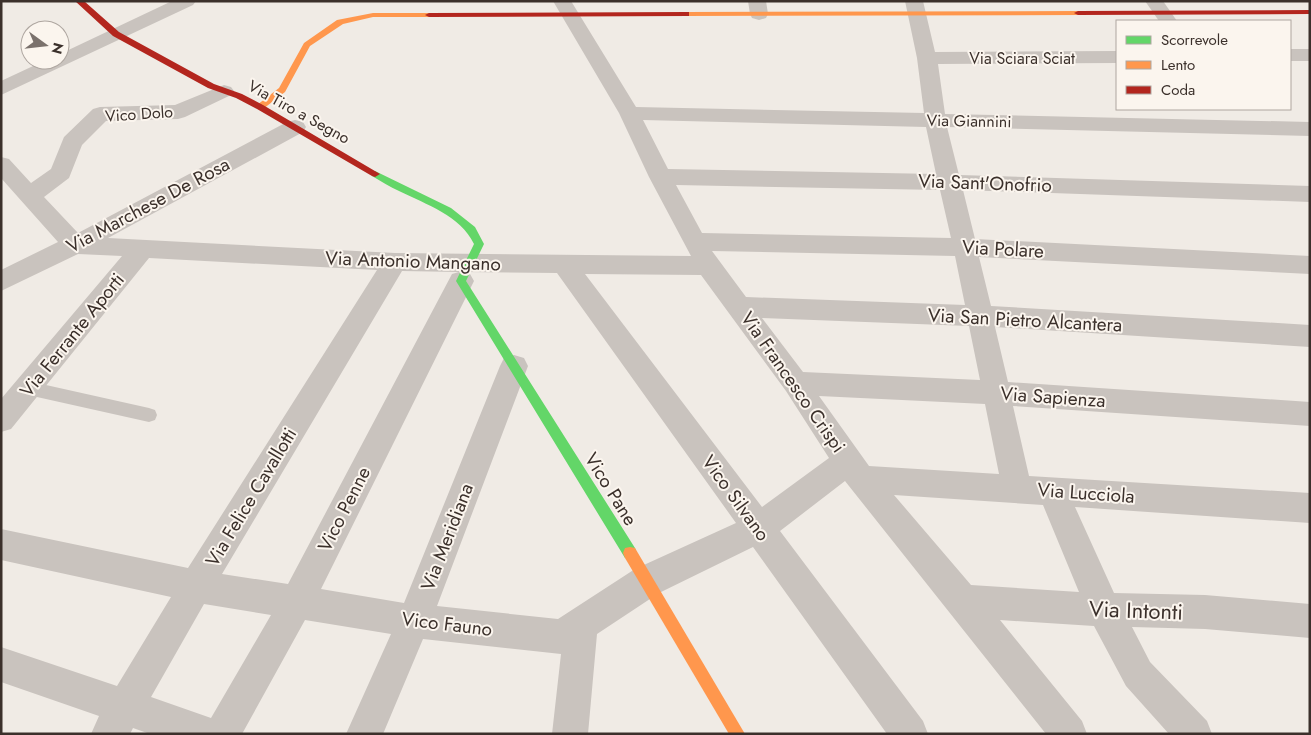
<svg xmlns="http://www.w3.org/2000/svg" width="1311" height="735" font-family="Jost,sans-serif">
<rect width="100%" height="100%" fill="#f0ebe5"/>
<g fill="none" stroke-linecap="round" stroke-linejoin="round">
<!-- lane -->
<path fill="#c9c3be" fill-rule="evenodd" d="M 28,381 L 149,408 L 155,410 L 157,415 L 155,420 L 149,422 L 28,395 L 22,393 L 20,388 L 22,383 Z"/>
<!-- street -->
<g fill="#c9c3be" fill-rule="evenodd">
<path d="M 172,1 L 196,1 L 193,5 L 1,95 L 1,81 L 46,60 L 60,60 L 60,54 Z"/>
<path d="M 553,1 L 571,1 L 636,107 L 924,113 L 917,58 L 905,1 L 923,1 L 935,52 L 1117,51 L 1117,63 L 938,64 L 945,114 L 1310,122 L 1310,136 L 947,127 L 959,175 L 1310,186 L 1310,202 L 963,190 L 975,239 L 1310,256 L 1310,274 L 979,257 L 991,306 L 1310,325 L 1310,347 L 995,327 L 1008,382 L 1310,402 L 1310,426 L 1013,406 L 1029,476 L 1310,493 L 1310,523 L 1075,507 L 1114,593 L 1205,595 L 1310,604 L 1310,638 L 1205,629 L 1132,627 L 1150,662 L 1207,721 L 1212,734 L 1169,734 L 1126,686 L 1094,626 L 1000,620 L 1082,721 L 1087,734 L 1046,734 L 845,481 L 780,531 L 923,721 L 928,734 L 887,734 L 753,547 L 659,593 L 597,634 L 588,734 L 552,734 L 561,654 L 423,639 L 383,734 L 346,734 L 391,634 L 305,620 L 242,734 L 150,734 L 133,728 L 130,734 L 91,734 L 99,716 L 1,682 L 1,647 L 117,686 L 171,597 L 1,560 L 1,529 L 188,568 L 377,270 L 149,258 L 11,429 L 1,432 L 1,399 L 122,256 L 78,254 L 1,291 L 1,270 L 58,242 L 1,178 L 1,157 L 9,159 L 31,183 L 51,169 L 64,137 L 93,109 L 100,107 L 175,105 L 224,85 L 231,87 L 234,91 L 231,95 L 185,117 L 178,119 L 106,121 L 82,145 L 69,178 L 44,197 L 78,233 L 287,122 L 295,120 L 303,122 L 306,127 L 303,132 L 108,238 L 395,253 L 691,256 L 649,177 L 619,113 ZM 643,120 L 926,127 L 936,174 L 668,169 ZM 676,185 L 940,190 L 951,238 L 702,233 ZM 712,251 L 955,256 L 965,305 L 746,297 ZM 402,271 L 459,272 L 452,274 L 288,584 L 222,574 ZM 464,272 L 557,273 L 736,523 L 635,569 L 558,619 L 437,606 L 528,366 L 524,358 L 514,355 L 504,358 L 500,366 L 404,603 L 321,589 L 474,281 L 470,274 ZM 585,274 L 701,275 L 786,391 L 829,458 L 762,507 ZM 762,318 L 969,326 L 980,380 L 803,372 ZM 819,396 L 985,404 L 999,474 L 869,466 ZM 894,495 L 1043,505 L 1079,592 L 971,585 ZM 204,604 L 271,615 L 211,718 L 151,697 Z"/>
<path d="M 748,1 L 766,1 L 768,14 L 766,18 L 759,20 L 752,18 L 750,14 Z"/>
<path d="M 1145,1 L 1163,1 L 1177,21 L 1159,21 Z"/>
<rect x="1290" y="49" width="20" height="12"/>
</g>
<!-- fast -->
<path fill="#63d668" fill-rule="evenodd" d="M 375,171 L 451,208 L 475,227 L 484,244 L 466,281 L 635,548 L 637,553 L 635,558 L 630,559 L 625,558 L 456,281 L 474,244 C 460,215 427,205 399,191 C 390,187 381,181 372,176 L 372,172 Z"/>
<!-- slow -->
<g fill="#ff974d" fill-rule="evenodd">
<path d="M 1078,11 L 1082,13 L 1081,15 L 686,16 L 682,14 L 686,12 Z"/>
<path d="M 373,13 L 429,13 L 433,15 L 429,17 L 373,17 L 343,24 L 310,46 L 285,92 L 263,109 L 257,109 L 257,105 L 279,88 L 304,43 L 337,20 Z"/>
<path d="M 630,547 L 635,548 L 745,734 L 729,734 L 625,558 L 623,553 L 625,548 Z"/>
</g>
<!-- jam -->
<g fill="#b3261e" fill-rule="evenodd">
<path d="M 75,1 L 84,1 L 119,32 L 214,84 L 242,94 L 263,105 L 380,174 L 375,177 L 372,176 L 257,109 L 236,98 L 208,88 L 113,36 Z"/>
<path d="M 1310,10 L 1310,14 L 1078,15 L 1074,13 L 1078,11 Z"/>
<path d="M 686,12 L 689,12 L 689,16 L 429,17 L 425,15 L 429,13 Z"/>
</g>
</g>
<g text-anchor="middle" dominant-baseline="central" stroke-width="4" stroke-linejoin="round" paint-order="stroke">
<!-- far-street labels -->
<g font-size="16" fill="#3b302b" stroke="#fbf5ee">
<text x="1022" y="58">Via Sciara Sciat</text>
<text transform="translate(299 112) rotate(29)">Via Tiro a Segno</text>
<text transform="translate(139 114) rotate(-4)">Vico Dolo</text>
<text transform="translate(969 121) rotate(1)">Via Giannini</text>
</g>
<!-- street labels -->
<g font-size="19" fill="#3b302b" stroke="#fbf5ee">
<text transform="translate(985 183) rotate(2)">Via Sant'Onofrio</text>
<text transform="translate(148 205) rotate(-28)">Via Marchese De Rosa</text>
<text transform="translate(1003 249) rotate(3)">Via Polare</text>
<text transform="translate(413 261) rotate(2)">Via Antonio Mangano</text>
<text transform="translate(1025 320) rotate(3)">Via San Pietro Alcantera</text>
<text transform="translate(72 335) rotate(-51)">Via Ferrante Aporti</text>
<text transform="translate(793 382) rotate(55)">Via Francesco Crispi</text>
<text transform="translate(1053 397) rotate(4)">Via Sapienza</text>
<text transform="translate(611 489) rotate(58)">Vico Pane</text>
<text transform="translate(1086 493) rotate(4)">Via Lucciola</text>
<text transform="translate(251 497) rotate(-59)">Via Felice Cavallotti</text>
<text transform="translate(736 498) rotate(54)">Vico Silvano</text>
<text transform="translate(344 509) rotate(-63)">Vico Penne</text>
<text transform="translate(447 537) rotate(-69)">Via Meridiana</text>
<text transform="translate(447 624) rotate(7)">Vico Fauno</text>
</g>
<!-- near-street labels -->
<g font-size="22" fill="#3b302b" stroke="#fbf5ee">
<text transform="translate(1136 610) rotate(2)">Via Intonti</text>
</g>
</g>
<!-- border -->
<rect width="1311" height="735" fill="none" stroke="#3b302b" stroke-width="5"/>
<!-- legend -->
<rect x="1116" y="20" width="175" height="90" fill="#fbf5ee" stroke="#aea6a0"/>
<rect x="1126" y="36" width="25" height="8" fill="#63d668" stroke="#aea6a0"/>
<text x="1161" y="45" font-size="15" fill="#3b302b">Scorrevole</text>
<rect x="1126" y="61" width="25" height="8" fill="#ff974d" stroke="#aea6a0"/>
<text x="1161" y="70" font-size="15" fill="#3b302b">Lento</text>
<rect x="1126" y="86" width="25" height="8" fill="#b3261e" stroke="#aea6a0"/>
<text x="1161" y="95" font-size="15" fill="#3b302b">Coda</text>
<!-- north arrow -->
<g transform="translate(45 45) rotate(105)"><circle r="24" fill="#fbf5ee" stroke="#aea6a0"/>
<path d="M0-4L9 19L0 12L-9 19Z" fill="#7a716c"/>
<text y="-8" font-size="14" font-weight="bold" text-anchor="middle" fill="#3b302b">N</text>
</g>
</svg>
